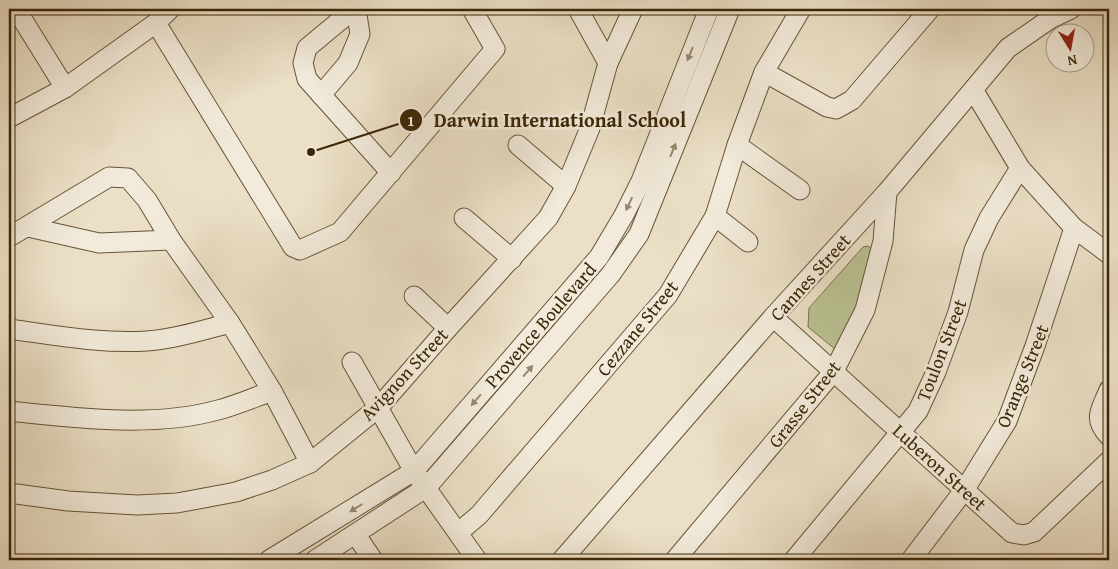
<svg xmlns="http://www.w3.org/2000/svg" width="1118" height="569" font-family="'Gentium Book Plus',serif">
<rect width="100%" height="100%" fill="#ebe0c7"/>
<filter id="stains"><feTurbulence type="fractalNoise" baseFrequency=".004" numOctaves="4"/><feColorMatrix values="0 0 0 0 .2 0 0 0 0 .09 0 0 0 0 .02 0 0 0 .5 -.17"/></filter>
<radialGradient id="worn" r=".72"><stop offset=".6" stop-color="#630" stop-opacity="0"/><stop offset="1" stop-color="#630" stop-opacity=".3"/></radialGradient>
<!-- green -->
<path fill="#bac193" stroke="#7a744c" d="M 868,246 L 876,252 L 873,279 L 836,350 L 808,327 L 809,308 L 863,247 Z"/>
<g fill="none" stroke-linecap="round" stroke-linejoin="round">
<defs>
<g id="minor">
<path d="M 16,9 L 65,88"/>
<path d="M 354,9 L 307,48 L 303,63 L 307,79 L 391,173"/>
<path d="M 578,9 L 608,63"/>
<path d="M 156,23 L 293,247 L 300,250 L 340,232 L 495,49 L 472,9"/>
<path d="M 764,72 L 827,107 L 836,109 L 852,100 L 930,9"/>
<path d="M 974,91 L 1020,168 L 1074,228 L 1109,254"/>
<path d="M 321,95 L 348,63 L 360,34 L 356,9"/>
<path d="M 9,118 L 65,88 L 156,23 L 170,9"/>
<path d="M 518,145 L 566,186"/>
<path d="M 737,145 L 800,190"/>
<path d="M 715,216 L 748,242"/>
<path d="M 464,218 L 512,259"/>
<path d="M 28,227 L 99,243 L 171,240"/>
<path d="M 9,237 L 109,177 L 128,178 L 147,200 L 171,240 L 230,323 L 272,391 L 310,463"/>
<path d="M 414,296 L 448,328"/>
<path d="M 773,317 L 1012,533 L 1024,535 L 1034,532 L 1109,461"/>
<path d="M 9,329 C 54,335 101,344 147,341 C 175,339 203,330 230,323"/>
<path d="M 352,362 L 414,471 L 477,560"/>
<path d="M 1109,390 C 1101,410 1092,418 1109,436"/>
<path d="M 9,411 C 75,418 153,428 218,410 C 237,405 255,397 272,391"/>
<path d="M 9,493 L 68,501 L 137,505 L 177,503 L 236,492 L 272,480 L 310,463 L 379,407 L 448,328 L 548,218 L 566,186 L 590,128 L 608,63 L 633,9"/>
<path d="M 459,532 L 479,515 L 668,295 L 715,216 L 737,145 L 764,72 L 801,9"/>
<path d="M 356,535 L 373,560"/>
<path d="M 269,560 L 414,471 L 599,257 L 624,215 L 641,181 L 709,9"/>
<path d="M 315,560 L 427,487 L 611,274 L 639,234 L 730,9"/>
<path d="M 562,560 L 773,317 L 887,192 L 1008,48 L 1050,19 L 1071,9"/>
<path d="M 675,560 L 834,371 L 865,310 L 883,241 L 887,192"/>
<path d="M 794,560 L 918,411 L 936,372 L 958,312 L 974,250 L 989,218 L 1020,168"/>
<path d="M 911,560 L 965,489 L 1007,421 L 1035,346 L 1074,228"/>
</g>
</defs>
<!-- minor casing -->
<use href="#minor" stroke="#675436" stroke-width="21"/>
<!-- minor -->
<use href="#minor" stroke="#f2ebdb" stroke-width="19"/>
</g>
<!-- one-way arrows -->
<defs><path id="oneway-solid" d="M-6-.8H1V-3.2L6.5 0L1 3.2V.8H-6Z" transform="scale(1.25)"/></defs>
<g fill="#968870">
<use href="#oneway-solid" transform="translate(690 54) rotate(112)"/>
<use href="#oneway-solid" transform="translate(673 150) rotate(-68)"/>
<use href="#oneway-solid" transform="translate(629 204) rotate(115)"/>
<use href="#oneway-solid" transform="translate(528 371) rotate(-49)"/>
<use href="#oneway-solid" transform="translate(476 400) rotate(131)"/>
<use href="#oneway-solid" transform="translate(356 508) rotate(148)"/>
</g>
<g text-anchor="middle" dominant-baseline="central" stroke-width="5" stroke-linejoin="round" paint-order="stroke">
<!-- street labels -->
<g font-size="19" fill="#3b2605" stroke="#f2ebdb">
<text transform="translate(810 277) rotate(-48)">Cannes Street</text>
<text transform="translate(540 325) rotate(-49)">Provence Boulevard</text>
<text transform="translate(637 328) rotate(-51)">Cezzane Street</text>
<text transform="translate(941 350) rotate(-69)">Toulon Street</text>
<text transform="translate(404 374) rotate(-47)">Avignon Street</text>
<text transform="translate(1022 376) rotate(-68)">Orange Street</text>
<text transform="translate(804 404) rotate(-52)">Grasse Street</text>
<text transform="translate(940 467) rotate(42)">Luberon Street</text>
</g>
</g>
<!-- callouts -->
<path fill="none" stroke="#3b2605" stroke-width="2" d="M311 152L411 120"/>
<g fill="#3b2605" stroke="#f2ebdb" stroke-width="2">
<circle cx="311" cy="152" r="5"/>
<circle cx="411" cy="120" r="12"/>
</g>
<g font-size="15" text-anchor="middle" font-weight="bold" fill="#fff">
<text x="411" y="126">1</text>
</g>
<g font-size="20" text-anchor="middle" font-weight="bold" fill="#3b2605" stroke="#f2ebdb" stroke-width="5" stroke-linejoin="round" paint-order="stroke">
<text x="560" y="127">Darwin International School</text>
</g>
<!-- margin -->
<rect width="1118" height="569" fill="none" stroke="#ebe0c7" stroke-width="30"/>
<rect x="10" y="10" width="1098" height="549" fill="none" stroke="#3b2605" stroke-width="2.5"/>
<rect x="15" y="15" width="1088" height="539" fill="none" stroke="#3b2605"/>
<!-- north arrow -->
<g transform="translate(1070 48) rotate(169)"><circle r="24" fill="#f2ebdb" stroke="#a99c85"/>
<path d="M0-4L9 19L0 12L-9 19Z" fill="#8f2418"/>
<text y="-8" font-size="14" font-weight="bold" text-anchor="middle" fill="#3b2605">N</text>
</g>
<rect width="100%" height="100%" filter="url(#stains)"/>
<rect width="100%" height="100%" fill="url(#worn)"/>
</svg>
